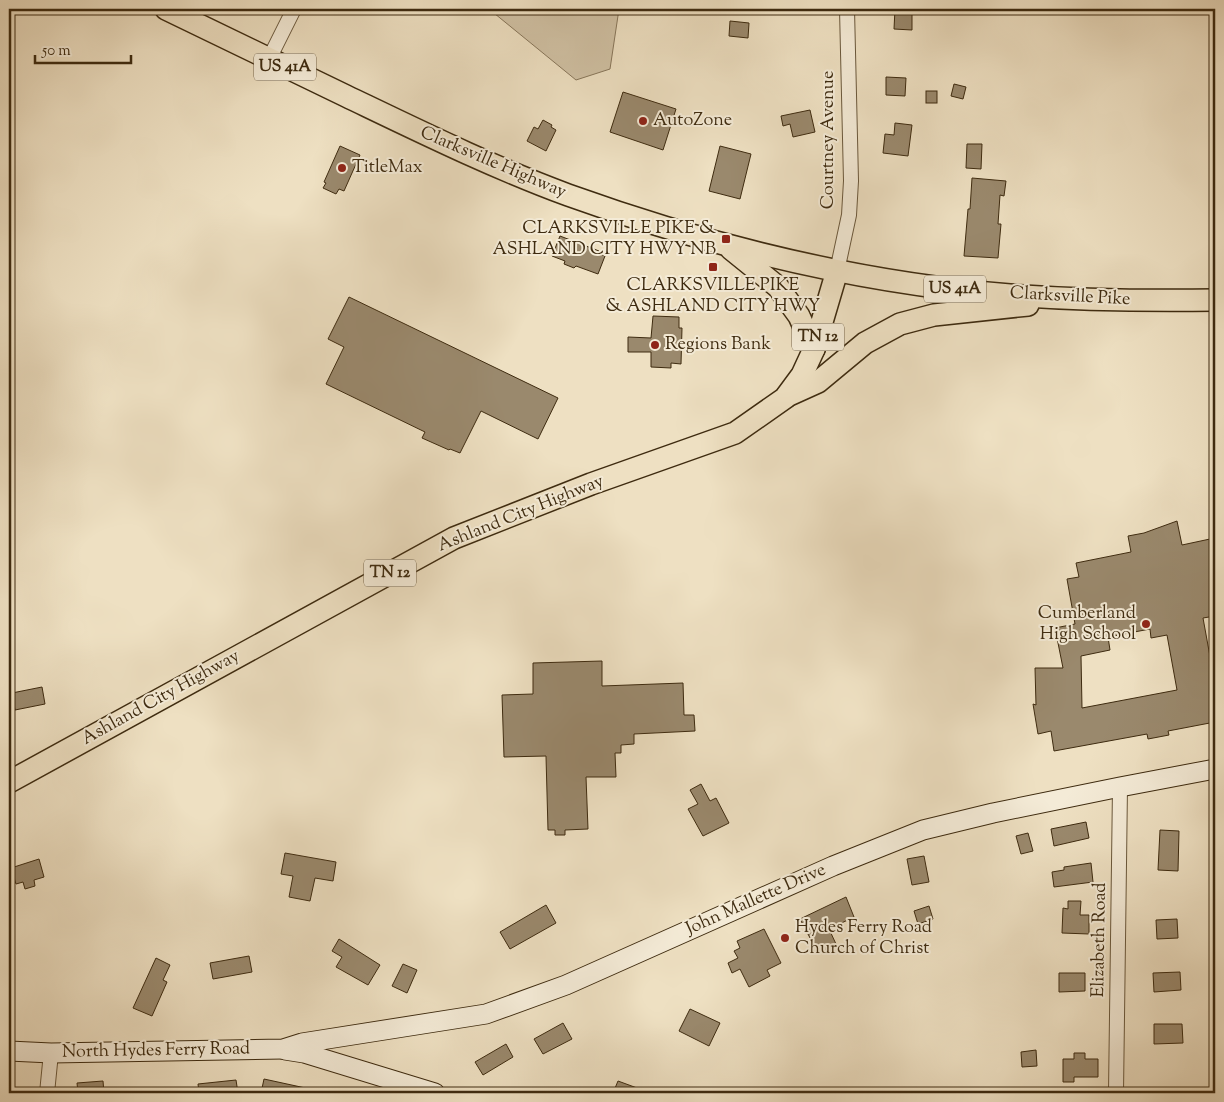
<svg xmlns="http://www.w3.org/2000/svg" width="1224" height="1102" font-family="'Sorts Mill Goudy',serif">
<rect width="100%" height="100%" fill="#eee0c2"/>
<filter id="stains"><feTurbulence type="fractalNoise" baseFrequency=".004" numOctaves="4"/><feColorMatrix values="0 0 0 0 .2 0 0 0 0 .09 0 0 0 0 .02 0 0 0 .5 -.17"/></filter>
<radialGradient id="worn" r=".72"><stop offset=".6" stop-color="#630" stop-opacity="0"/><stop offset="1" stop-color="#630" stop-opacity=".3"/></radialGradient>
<!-- green -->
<path fill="#d0c1a4" stroke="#87765a" d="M 489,9 L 619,9 L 610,69 L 576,80 Z"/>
<!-- building -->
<g fill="#9a896d" stroke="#3e2b10" fill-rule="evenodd">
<path d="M 895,9 L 912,9 L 912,30 L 894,29 Z"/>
<path d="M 730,21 L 749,23 L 748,38 L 729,36 Z"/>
<path d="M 886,77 L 906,78 L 905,96 L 886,95 Z"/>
<path d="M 954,84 L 966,87 L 963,99 L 951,96 Z"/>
<rect x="926" y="91" width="11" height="12"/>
<path d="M 623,92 L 676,109 L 663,150 L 610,132 Z"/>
<path d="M 810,110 L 815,132 L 793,137 L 790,124 L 783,126 L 781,116 Z"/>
<path d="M 543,120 L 552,125 L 551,127 L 556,130 L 546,151 L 527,141 L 534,127 L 538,129 Z"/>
<path d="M 895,123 L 912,125 L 908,156 L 883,153 L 885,134 L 894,135 Z"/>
<path d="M 967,144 L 982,144 L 981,169 L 966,168 Z"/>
<path d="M 340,146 L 360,155 L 344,191 L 339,189 L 336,194 L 323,188 L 326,183 L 324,182 Z"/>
<path d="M 720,146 L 751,154 L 740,199 L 709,191 Z"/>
<path d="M 972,178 L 1006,181 L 1004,196 L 1000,195 L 998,224 L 1001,224 L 998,258 L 964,256 L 968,209 L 970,209 Z"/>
<path d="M 560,236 L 599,251 L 598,253 L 605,256 L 598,274 L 576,266 L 574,268 L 564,264 L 565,261 L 552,256 Z"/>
<path d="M 349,297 L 558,398 L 538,439 L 481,411 L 460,453 L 450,449 L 449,450 L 422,438 L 425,432 L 326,384 L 344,347 L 328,339 Z"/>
<path d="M 653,316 L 679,317 L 679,328 L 682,328 L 681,364 L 671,363 L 671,368 L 651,367 L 651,352 L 628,352 L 628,337 L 651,338 Z"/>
<path d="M 1177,521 L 1182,545 L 1210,539 L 1215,561 L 1215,616 L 1203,618 L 1215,684 L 1215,722 L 1168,731 L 1169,735 L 1148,739 L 1147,734 L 1054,751 L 1051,731 L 1038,734 L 1033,704 L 1036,705 L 1035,668 L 1063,668 L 1055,628 L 1075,624 L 1067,579 L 1079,577 L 1076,563 L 1131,552 L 1128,536 L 1144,533 ZM 1150,629 L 1151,638 L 1167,635 L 1177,690 L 1082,708 L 1081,656 L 1110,650 L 1108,637 Z"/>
<path d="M 602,661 L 602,686 L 683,683 L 684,715 L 694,715 L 695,731 L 634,734 L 634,744 L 621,745 L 621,753 L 615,753 L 616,777 L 586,777 L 588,829 L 565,830 L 565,835 L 555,835 L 555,830 L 548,830 L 546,756 L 504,757 L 502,695 L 533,694 L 533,663 Z"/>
<path d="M 42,687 L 45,704 L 15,710 L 12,693 Z"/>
<path d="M 701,784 L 710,801 L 716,798 L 729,823 L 703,836 L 688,809 L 698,804 L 690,790 Z"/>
<path d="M 1086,822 L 1089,838 L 1054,846 L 1051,829 Z"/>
<path d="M 1160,830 L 1179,831 L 1178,871 L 1158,870 Z"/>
<path d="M 1028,833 L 1033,851 L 1021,854 L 1016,836 Z"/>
<path d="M 285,853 L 336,862 L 333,881 L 315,878 L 310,901 L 289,897 L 293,876 L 281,874 Z"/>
<path d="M 924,856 L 929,882 L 912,885 L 907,859 Z"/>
<path d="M 39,859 L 44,877 L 34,880 L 35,886 L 25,889 L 23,882 L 16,884 L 11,868 Z"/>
<path d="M 1091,863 L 1093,882 L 1054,887 L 1052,872 L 1064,870 L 1064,867 Z"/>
<path d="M 846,897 L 854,917 L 829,929 L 836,944 L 818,953 L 800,919 Z"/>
<path d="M 1068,901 L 1081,901 L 1080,915 L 1089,915 L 1089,934 L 1062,933 L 1063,908 L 1068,909 Z"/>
<path d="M 546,905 L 556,923 L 510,949 L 500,932 Z"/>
<path d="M 929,906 L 933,919 L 918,924 L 914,911 Z"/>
<path d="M 1177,919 L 1178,938 L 1157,939 L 1156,920 Z"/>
<path d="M 764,929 L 781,963 L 767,970 L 770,976 L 749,987 L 740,969 L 732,973 L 728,963 L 738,958 L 734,951 L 740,948 L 737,941 Z"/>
<path d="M 339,939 L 380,965 L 368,985 L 336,967 L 342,957 L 332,951 Z"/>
<path d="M 249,956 L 252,972 L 213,979 L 210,963 Z"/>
<path d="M 156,958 L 170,965 L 163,980 L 167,982 L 152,1016 L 133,1008 Z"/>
<path d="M 403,964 L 417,970 L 407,993 L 392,986 Z"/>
<path d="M 1180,972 L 1181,990 L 1154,992 L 1153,973 Z"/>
<path d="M 1059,973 L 1085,973 L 1085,991 L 1059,992 Z"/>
<path d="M 690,1009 L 720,1023 L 709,1046 L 679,1031 Z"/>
<path d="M 563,1023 L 572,1039 L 543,1054 L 534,1039 Z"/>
<path d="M 1154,1024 L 1182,1024 L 1183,1043 L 1154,1044 Z"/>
<path d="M 506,1044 L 513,1057 L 483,1075 L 475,1062 Z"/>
<path d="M 1036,1050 L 1037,1066 L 1022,1067 L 1021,1052 Z"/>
<path d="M 1074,1053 L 1085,1053 L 1085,1059 L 1098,1059 L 1098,1077 L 1074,1077 L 1074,1082 L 1063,1082 L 1063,1059 L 1074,1059 Z"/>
<path d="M 264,1079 L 310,1089 L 310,1093 L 261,1093 Z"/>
<path d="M 236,1080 L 238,1093 L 199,1093 L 198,1084 Z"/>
<path d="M 103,1081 L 104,1093 L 78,1093 L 77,1083 Z"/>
<path d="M 618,1081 L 648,1092 L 648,1093 L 613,1093 Z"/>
</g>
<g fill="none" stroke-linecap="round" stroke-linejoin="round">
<defs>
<g id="street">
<path d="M 269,59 L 294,9"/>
<path d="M 837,271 L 849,215 L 851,181 L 847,9"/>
<path d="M 47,1093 L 51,1053"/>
<path d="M 1116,1093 L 1120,787"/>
</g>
<g id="secondary">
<path d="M 285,1050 L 304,1053 L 435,1093"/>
<path d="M 9,1051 L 51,1053 L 283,1049 L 302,1043 L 486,1014 L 566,985 L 833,866 L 923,830 L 993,813 L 1120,787 L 1215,769"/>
</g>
<g id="primary">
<path d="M 166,9 C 226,38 286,67 346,96 C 419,131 492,167 568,195 C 710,246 860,283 1010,295 C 1079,300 1147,301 1215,300"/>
<path d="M 731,249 L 778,287 L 799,316 L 814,349"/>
<path d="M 787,396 L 818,382 L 865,343 L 900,324 L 934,315 L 1028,305"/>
<path d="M 9,782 L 454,538 L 591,484 L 735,433 L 785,398 L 802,375 L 814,349 L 837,271"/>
</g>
</defs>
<!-- street casing -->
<use href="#street" stroke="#6a583c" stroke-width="16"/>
<!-- secondary casing -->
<use href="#secondary" stroke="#3e2b10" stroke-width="21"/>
<!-- primary casing -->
<use href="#primary" stroke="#3e2b10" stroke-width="24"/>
<!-- street -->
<use href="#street" stroke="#f4ebd7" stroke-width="14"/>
<!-- secondary -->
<use href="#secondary" stroke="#f4ebd7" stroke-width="19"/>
<!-- primary -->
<use href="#primary" stroke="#eee0c2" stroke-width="21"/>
</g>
<!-- markers -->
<g fill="#8f2418" stroke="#f4ebd7" stroke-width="2">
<circle cx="643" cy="121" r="5"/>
<circle cx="342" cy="168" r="5"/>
<rect x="721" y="234" width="10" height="10" rx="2.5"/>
<rect x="708" y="262" width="10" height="10" rx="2.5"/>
<circle cx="655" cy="345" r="5"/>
<circle cx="1146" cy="624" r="5"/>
<circle cx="785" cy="938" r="5"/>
</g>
<g text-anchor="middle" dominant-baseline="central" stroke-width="4" stroke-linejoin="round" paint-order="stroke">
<!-- shield labels -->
<g fill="#f4ebd7" stroke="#75654c" stroke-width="1">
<rect x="254" y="53.5" width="62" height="27" rx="4"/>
<rect x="924" y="275.5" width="62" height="27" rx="4"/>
<rect x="792" y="323.5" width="52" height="27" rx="4"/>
<rect x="364" y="559.5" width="52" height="27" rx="4"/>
</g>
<g font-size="16" font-weight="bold" fill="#3e2b10">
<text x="285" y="67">US 41A</text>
<text x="955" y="289">US 41A</text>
<text x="818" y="337">TN 12</text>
<text x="390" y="573">TN 12</text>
</g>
<!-- poi labels -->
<g font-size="18" fill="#3e2b10" stroke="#f4ebd7" text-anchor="start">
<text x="653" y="121">AutoZone</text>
<text x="352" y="168">TitleMax</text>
<text x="716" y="229" text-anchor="end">CLARKSVILLE PIKE &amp;<tspan x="716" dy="21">ASHLAND CITY HWY NB</tspan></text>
<text x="713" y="286" text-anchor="middle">CLARKSVILLE PIKE<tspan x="713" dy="21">&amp; ASHLAND CITY HWY</tspan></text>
<text x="665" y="345">Regions Bank</text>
<text x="1136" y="614" text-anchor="end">Cumberland<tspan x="1136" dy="21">High School</tspan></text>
<text x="795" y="928">Hydes Ferry Road<tspan x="795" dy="21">Church of Christ</tspan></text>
</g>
<!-- street labels -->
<g font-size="18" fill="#3e2b10" stroke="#f4ebd7">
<text transform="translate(829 140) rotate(-90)">Courtney Avenue</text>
<text transform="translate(493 163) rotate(23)">Clarksville Highway</text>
<text transform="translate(1070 297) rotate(3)">Clarksville Pike</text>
<text transform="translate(521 514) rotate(-22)">Ashland City Highway</text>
<text transform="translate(161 698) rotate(-29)">Ashland City Highway</text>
<text transform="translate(756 900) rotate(-24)">John Mallette Drive</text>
<text transform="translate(1100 940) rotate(-89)">Elizabeth Road</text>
<text transform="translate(156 1051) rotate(-1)">North Hydes Ferry Road</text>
</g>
</g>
<!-- margin -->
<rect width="1224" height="1102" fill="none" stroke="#eee0c2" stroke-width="30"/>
<rect x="10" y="10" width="1204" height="1082" fill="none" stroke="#3e2b10" stroke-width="2.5"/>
<rect x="15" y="15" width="1194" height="1072" fill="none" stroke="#3e2b10"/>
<!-- scale -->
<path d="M35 55v8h96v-8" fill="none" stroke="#3e2b10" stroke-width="2.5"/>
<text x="42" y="55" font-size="15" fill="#3e2b10" stroke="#f4ebd7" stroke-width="4" paint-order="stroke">50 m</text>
<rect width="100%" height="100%" filter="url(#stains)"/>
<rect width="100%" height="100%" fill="url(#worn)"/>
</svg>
